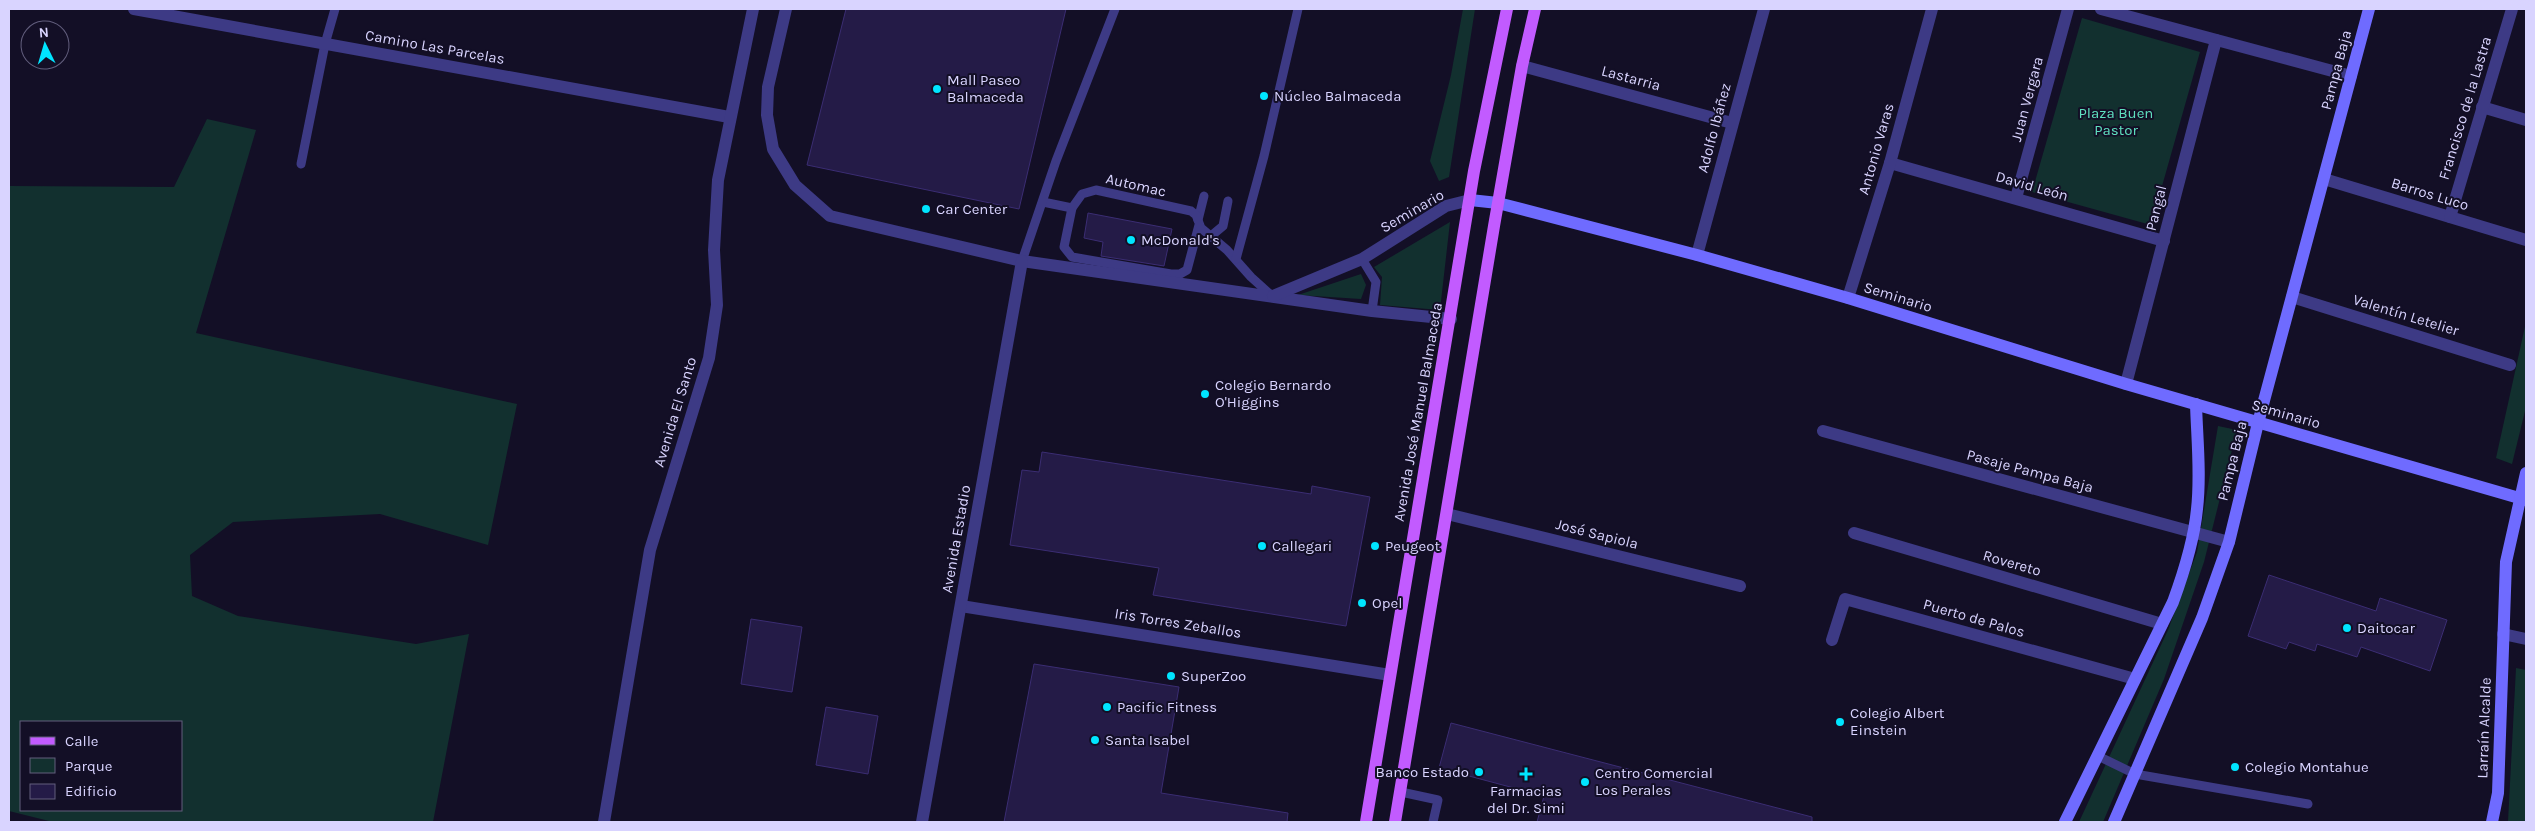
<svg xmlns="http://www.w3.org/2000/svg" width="2535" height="831" font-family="Karla,sans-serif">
<rect width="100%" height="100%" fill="#130f26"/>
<!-- green -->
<g fill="#12302f" fill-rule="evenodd">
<path d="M 1463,9 L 1475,9 L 1449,177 L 1439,181 L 1430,161 L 1451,75 Z"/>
<path d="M 2082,18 L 2200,52 L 2151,225 L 2032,192 Z"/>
<path d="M 207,119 L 256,130 L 196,333 L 517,404 L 488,545 L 380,514 L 233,522 L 190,555 L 192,596 L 238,616 L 416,644 L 469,634 L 433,822 L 53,822 L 9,811 L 9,186 L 174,187 ZM 181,722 L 181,810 L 21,810 L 21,722 Z"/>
<path d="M 1450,222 L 1440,310 L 1380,305 L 1382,277 L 1374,267 Z"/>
<path d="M 1361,274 L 1366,285 L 1361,299 L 1298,295 Z"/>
<path d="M 2526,322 L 2526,407 L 2512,464 L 2496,458 Z"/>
<path d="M 2218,426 L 2237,430 L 2204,562 L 2164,679 L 2103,822 L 2079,822 L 2168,630 L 2197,552 Z"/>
<path d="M 2516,668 L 2526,670 L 2526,822 L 2508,822 Z"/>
</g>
<!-- building -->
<g fill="#241b47" stroke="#3b2d73">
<path d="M 846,9 L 1066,9 L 1019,209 L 807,165 Z"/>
<path d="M 1088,213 L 1172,229 L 1164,266 L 1101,256 L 1103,242 L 1084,238 Z"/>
<path d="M 1042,452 L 1311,494 L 1312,486 L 1370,497 L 1346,626 L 1153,595 L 1159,568 L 1010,545 L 1022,470 L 1039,472 Z"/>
<path d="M 2269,575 L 2376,611 L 2380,598 L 2447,620 L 2430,671 L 2361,647 L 2357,657 L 2317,644 L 2315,651 L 2289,642 L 2286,649 L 2248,636 Z"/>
<path d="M 751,619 L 802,627 L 792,692 L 741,684 Z"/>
<path d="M 1034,664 L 1179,687 L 1161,793 L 1288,813 L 1287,822 L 1004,822 Z"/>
<path d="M 826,707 L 878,716 L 868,774 L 816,765 Z"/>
<path d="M 1451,723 L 1812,817 L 1812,822 L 1537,822 L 1544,796 L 1439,768 Z"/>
</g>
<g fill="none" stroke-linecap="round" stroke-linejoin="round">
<!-- lane -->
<g stroke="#3d3a85" stroke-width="9">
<path d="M 301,164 L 325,44 L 335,9"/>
<path d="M 1043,202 L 1072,208"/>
<path d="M 1198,220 L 1204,196"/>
<path d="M 1199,225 L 1187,270 L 1180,274 L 1171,274 L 1072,257 L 1064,247 L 1072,208 L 1082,194 L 1096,190 L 1191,211 L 1196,215 L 1201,228 L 1227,250 L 1251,277 L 1272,296"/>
<path d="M 1211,236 L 1223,226 L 1228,201"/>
<path d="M 1236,259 L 1264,156 L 1298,9"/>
<path d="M 1362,259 L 1376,282 L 1372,311"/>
<path d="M 1022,261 L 1056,161 L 1115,9"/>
<path d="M 2098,756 L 2135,774 L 2308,804"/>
<path d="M 1401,792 L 1438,800 L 1433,822"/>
</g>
<!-- street -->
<g stroke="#3d3a85" stroke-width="12">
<path d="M 134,9 L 729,117"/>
<path d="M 786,9 L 768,87 L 767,115 L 773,149 L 795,185 L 830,216 L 1022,261 L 1372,311 L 1451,319"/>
<path d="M 2101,9 L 2351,76"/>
<path d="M 1522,66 L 1732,123"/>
<path d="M 2482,107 L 2526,120"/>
<path d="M 1890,163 L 2164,241"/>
<path d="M 2324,179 L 2526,240"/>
<path d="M 2016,198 L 2068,9"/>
<path d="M 2450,217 L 2512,9"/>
<path d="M 1697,255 L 1764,9"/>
<path d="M 1273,296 L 1362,259 L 1446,206 L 1470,200"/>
<path d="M 2292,297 L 2510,365"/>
<path d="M 1848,298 L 1890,163 L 1932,9"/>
<path d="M 2126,384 L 2216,40"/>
<path d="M 1823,431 L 2229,542"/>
<path d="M 1447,514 L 1740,586"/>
<path d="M 1854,533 L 2162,624"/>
<path d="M 961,606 L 1390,675"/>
<path d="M 2503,634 L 2526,639"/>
<path d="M 1832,640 L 1845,599 L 2135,679"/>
<path d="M 604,822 L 650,550 L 709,358 L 717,305 L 714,250 L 718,180 L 753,9"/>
<path d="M 922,822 L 1022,261"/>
</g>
<!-- secondary -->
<g stroke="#6f6bff" stroke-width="12">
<path d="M 1470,200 L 1498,203 L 1697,255 L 1848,298 L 2126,384 L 2526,500"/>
<path d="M 2065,822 L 2173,602 C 2184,572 2194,541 2197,509 C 2201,474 2197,438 2196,404"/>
<path d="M 2114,822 L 2202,618 L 2229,542 L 2258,423 L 2369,9"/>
<path d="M 2492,822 L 2498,793 L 2506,562 L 2526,473"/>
</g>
<!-- primary -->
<g stroke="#c25bff" stroke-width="12">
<path d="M 1366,822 L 1474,171 L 1507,9"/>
<path d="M 1395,822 L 1494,226 L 1522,66 L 1535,9"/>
</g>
</g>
<!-- markers -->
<g fill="#00e5ff" stroke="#130f26" stroke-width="2">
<circle cx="937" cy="89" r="5"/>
<circle cx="1264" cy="96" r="5"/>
<circle cx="926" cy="209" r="5"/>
<circle cx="1131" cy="240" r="5"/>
<circle cx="1205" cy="394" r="5"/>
<circle cx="1262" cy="546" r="5"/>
<circle cx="1375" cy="546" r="5"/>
<circle cx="1362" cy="603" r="5"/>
<circle cx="2347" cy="628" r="5"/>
<circle cx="1171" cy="676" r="5"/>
<circle cx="1107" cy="707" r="5"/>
<circle cx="1840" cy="722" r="5"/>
<circle cx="1095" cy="740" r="5"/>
<circle cx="2235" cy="767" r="5"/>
<circle cx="1479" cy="772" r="5"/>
<path d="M1523.5 766.5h5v5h5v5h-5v5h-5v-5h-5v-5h5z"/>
<circle cx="1585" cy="782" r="5"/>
</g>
<g text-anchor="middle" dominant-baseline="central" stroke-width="4" stroke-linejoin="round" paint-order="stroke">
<!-- street labels -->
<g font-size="15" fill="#d9d4ff" stroke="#130f26">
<text transform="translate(435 47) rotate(10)">Camino Las Parcelas</text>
<text transform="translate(2336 70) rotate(-75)">Pampa Baja</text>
<text transform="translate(1631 78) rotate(15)">Lastarria</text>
<text transform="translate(2027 99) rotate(-75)">Juan Vergara</text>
<text transform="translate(2465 108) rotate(-73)">Francisco de la Lastra</text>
<text transform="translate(1714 128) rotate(-75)">Adolfo Ibáñez</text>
<text transform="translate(1876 149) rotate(-74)">Antonio Varas</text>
<text transform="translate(1136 185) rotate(13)">Automac</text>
<text transform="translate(2032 186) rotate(16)">David León</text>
<text transform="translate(2430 194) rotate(17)">Barros Luco</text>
<text transform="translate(2156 208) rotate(-76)">Pangal</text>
<text transform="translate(1412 211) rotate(-30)">Seminario</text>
<text transform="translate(1898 297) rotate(17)">Seminario</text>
<text transform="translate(2406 315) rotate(17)">Valentín Letelier</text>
<text transform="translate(675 412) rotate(-73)">Avenida El Santo</text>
<text transform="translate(1418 412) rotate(-80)">Avenida José Manuel Balmaceda</text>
<text transform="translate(2286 414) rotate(16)">Seminario</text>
<text transform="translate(2232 461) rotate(-76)">Pampa Baja</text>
<text transform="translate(2030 471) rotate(15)">Pasaje Pampa Baja</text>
<text transform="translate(1597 534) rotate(14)">José Sapiola</text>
<text transform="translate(956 539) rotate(-80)">Avenida Estadio</text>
<text transform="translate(2012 563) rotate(16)">Rovereto</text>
<text transform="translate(1974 618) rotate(16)">Puerto de Palos</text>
<text transform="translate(1178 623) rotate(9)">Iris Torres Zeballos</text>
<text transform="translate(2484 728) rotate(-88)">Larraín Alcalde</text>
</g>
<!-- poi labels -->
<g font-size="15" fill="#d9d4ff" stroke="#130f26" text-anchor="start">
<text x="947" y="80">Mall Paseo<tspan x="947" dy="17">Balmaceda</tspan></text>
<text x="1274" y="96">Núcleo Balmaceda</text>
<text x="936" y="209">Car Center</text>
<text x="1141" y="240">McDonald's</text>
<text x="1215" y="385">Colegio Bernardo<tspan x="1215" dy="17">O'Higgins</tspan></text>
<text x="1272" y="546">Callegari</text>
<text x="1385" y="546">Peugeot</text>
<text x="1372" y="603">Opel</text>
<text x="2357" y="628">Daitocar</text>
<text x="1181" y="676">SuperZoo</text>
<text x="1117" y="707">Pacific Fitness</text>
<text x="1850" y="713">Colegio Albert<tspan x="1850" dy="17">Einstein</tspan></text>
<text x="1105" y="740">Santa Isabel</text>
<text x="2245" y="767">Colegio Montahue</text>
<text x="1469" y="772" text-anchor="end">Banco Estado</text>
<text x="1595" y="773">Centro Comercial<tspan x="1595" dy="17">Los Perales</tspan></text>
<text x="1526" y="791" text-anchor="middle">Farmacias<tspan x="1526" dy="17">del Dr. Simi</tspan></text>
</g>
<!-- park labels -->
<g font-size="15" fill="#5fe0c0" stroke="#130f26">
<text x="2116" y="113">Plaza Buen<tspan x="2116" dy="17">Pastor</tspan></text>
</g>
</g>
<!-- border -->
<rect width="2535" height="831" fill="none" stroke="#d9d4ff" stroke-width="20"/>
<!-- legend -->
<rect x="20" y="721" width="162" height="90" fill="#130f26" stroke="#625e7d"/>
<rect x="30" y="737" width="25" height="8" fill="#c25bff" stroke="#625e7d"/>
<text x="65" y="746" font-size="15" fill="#d9d4ff">Calle</text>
<rect x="30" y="758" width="25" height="15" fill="#12302f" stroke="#625e7d"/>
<text x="65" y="771" font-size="15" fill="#d9d4ff">Parque</text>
<rect x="30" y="784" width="25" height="15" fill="#241b47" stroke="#625e7d"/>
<text x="65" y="796" font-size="15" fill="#d9d4ff">Edificio</text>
<!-- north arrow -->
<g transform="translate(45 45) rotate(355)"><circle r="24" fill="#130f26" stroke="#625e7d"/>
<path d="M0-4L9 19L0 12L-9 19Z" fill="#00e5ff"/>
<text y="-8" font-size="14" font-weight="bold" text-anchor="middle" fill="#d9d4ff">N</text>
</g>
</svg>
